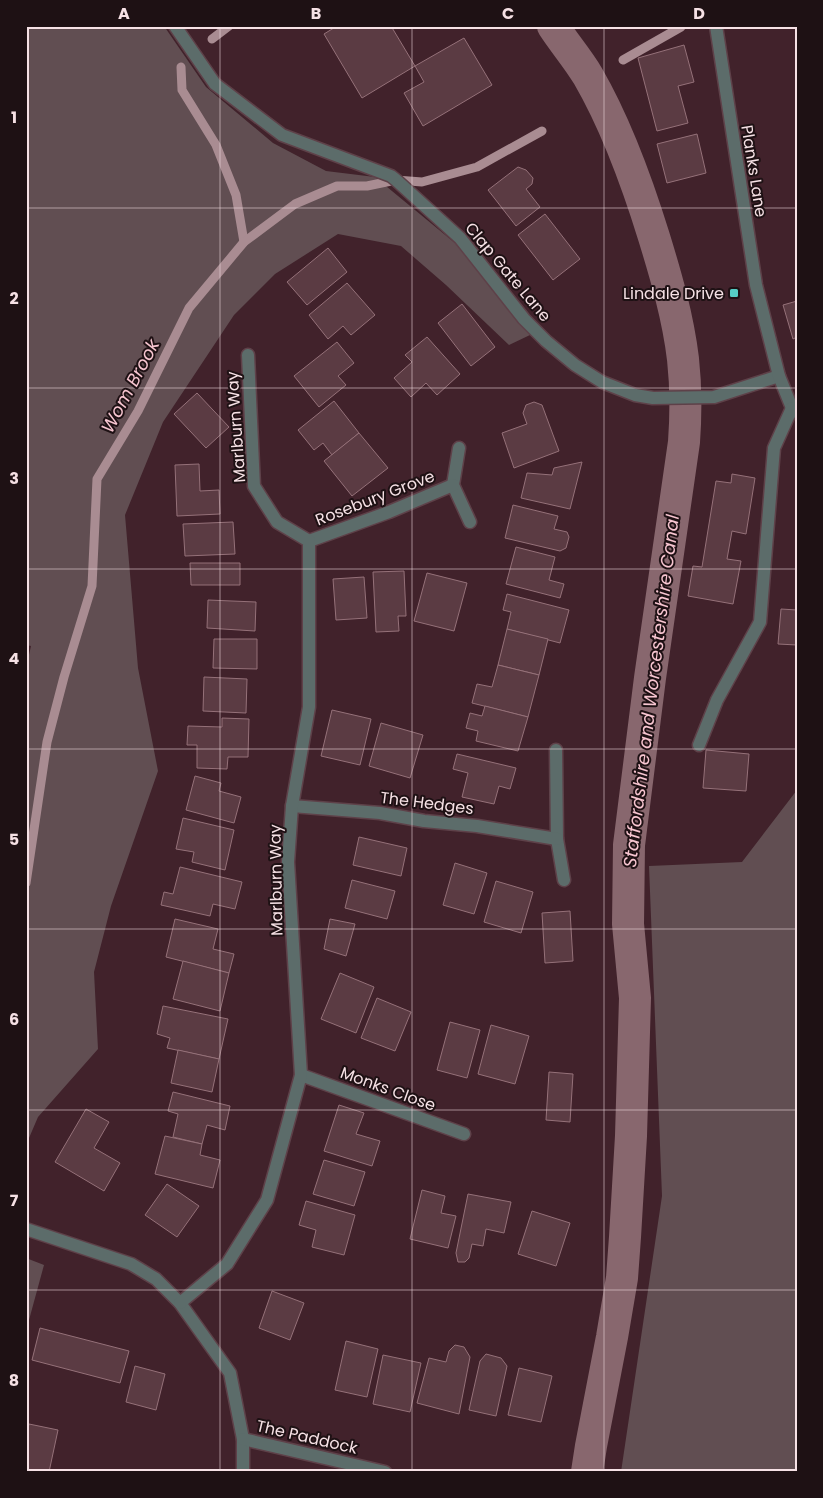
<svg xmlns="http://www.w3.org/2000/svg" width="823" height="1498" font-family="Poppins,sans-serif">
<rect width="100%" height="100%" fill="#41222b"/>
<!-- green -->
<g fill="#614e52">
<path d="M 26,26 L 164,26 L 206,87 L 273,143 L 326,171 L 375,177 L 461,248 L 530,335 L 509,345 L 446,285 L 401,246 L 338,234 L 275,274 L 234,315 L 163,422 L 125,515 L 138,668 L 158,771 L 111,906 L 94,972 L 98,1049 L 38,1117 L 26,1145 L 26,668 L 31,646 L 26,645 Z"/>
<path d="M 797,790 L 797,1472 L 621,1472 L 662,1196 L 649,866 L 742,862 Z"/>
<path d="M 26,1258 L 44,1265 L 26,1331 Z"/>
</g>
<g fill="none" stroke-linecap="round" stroke-linejoin="round">
<!-- stream -->
<g stroke="#a98c92" stroke-width="9">
<path d="M 212,39 L 229,26"/>
<path d="M 623,60 L 681,27"/>
<path d="M 181,67 L 182,90 L 216,145 L 236,195 L 244,242"/>
<path d="M 26,883 L 47,742 L 64,677 L 92,586 L 97,479 L 138,411 L 189,308 L 244,242 L 295,204 L 337,186 L 367,186 L 396,180 L 422,182 L 477,167 L 542,131"/>
</g>
<!-- canal -->
<path stroke="#88676e" stroke-width="32" d="M 553,26 C 564,43 578,59 588,76 C 617,126 637,182 654,237 C 666,276 678,317 683,359 C 686,386 686,414 684,442 L 650,678 L 629,845 L 628,924 L 635,998 L 631,1136 L 625,1237 L 622,1278 L 612,1337 L 591,1446 L 587,1472"/>
</g>
<!-- building -->
<g fill="#5b3b43" stroke="#957179">
<path d="M 337,26 L 391,26 L 415,66 L 362,98 L 324,34 Z"/>
<path d="M 464,38 L 492,85 L 423,126 L 404,93 L 424,82 L 415,66 Z"/>
<path d="M 684,45 L 694,82 L 678,86 L 688,123 L 657,131 L 638,58 Z"/>
<path d="M 697,134 L 706,173 L 667,183 L 657,144 Z"/>
<path d="M 518,167 L 526,170 L 533,178 L 532,184 L 526,189 L 540,207 L 516,226 L 488,190 Z"/>
<path d="M 545,214 L 580,259 L 553,280 L 518,235 Z"/>
<path d="M 328,248 L 347,272 L 307,305 L 287,282 Z"/>
<path d="M 347,283 L 375,315 L 351,335 L 343,326 L 328,339 L 309,315 Z"/>
<path d="M 797,301 L 797,337 L 793,339 L 783,305 Z"/>
<path d="M 462,304 L 495,347 L 471,366 L 438,323 Z"/>
<path d="M 427,337 L 460,374 L 437,395 L 426,383 L 411,397 L 394,378 L 412,362 L 405,355 Z"/>
<path d="M 337,342 L 354,363 L 338,376 L 346,385 L 319,407 L 294,376 Z"/>
<path d="M 197,393 L 229,427 L 206,448 L 174,414 Z"/>
<path d="M 334,401 L 359,433 L 332,455 L 323,443 L 314,450 L 298,430 Z"/>
<path d="M 534,402 L 542,405 L 559,451 L 514,468 L 502,433 L 527,424 L 523,413 L 526,405 Z"/>
<path d="M 359,433 L 388,468 L 352,496 L 324,461 Z"/>
<path d="M 582,462 L 570,509 L 521,498 L 527,473 L 552,475 L 554,468 Z"/>
<path d="M 199,464 L 200,491 L 219,490 L 220,514 L 177,516 L 175,465 Z"/>
<path d="M 732,474 L 755,478 L 746,534 L 732,531 L 727,559 L 741,561 L 733,604 L 688,596 L 693,566 L 702,567 L 716,481 L 731,483 Z"/>
<path d="M 513,505 L 558,516 L 554,529 L 567,532 L 569,537 L 566,548 L 560,551 L 505,538 Z"/>
<path d="M 233,522 L 235,554 L 185,556 L 183,524 Z"/>
<path d="M 516,547 L 555,557 L 549,580 L 564,584 L 560,598 L 506,584 Z"/>
<path d="M 190,563 L 240,563 L 240,585 L 191,585 Z"/>
<path d="M 404,571 L 406,616 L 398,616 L 399,631 L 376,632 L 373,572 Z"/>
<path d="M 427,573 L 467,583 L 454,631 L 414,621 Z"/>
<path d="M 364,577 L 367,618 L 336,620 L 333,579 Z"/>
<path d="M 507,594 L 569,610 L 560,643 L 507,629 L 511,612 L 503,610 Z"/>
<path d="M 208,600 L 256,602 L 255,631 L 207,628 Z"/>
<path d="M 781,609 L 797,610 L 797,645 L 778,644 Z"/>
<path d="M 507,629 L 548,639 L 539,675 L 498,665 Z"/>
<path d="M 214,639 L 257,639 L 257,669 L 213,668 Z"/>
<path d="M 498,665 L 539,675 L 528,717 L 472,703 L 477,684 L 492,687 Z"/>
<path d="M 204,677 L 247,679 L 246,713 L 203,711 Z"/>
<path d="M 485,706 L 528,717 L 518,751 L 476,741 L 478,731 L 466,728 L 470,713 L 482,716 Z"/>
<path d="M 332,710 L 371,719 L 360,765 L 321,756 Z"/>
<path d="M 222,718 L 249,719 L 248,757 L 228,757 L 227,769 L 197,768 L 197,745 L 187,745 L 188,726 L 222,727 Z"/>
<path d="M 381,723 L 423,735 L 410,778 L 369,766 Z"/>
<path d="M 706,750 L 749,754 L 746,791 L 703,788 Z"/>
<path d="M 457,754 L 516,768 L 510,789 L 499,786 L 494,804 L 462,797 L 468,773 L 453,769 Z"/>
<path d="M 195,776 L 221,783 L 219,791 L 241,797 L 234,823 L 186,810 Z"/>
<path d="M 183,818 L 234,830 L 225,870 L 192,862 L 194,852 L 176,849 Z"/>
<path d="M 359,837 L 407,848 L 401,876 L 353,865 Z"/>
<path d="M 455,863 L 487,873 L 474,914 L 443,905 Z"/>
<path d="M 180,867 L 242,882 L 235,909 L 213,904 L 210,916 L 161,905 L 164,892 L 173,894 Z"/>
<path d="M 352,880 L 395,891 L 387,919 L 345,908 Z"/>
<path d="M 496,881 L 533,892 L 521,933 L 484,922 Z"/>
<path d="M 570,911 L 573,961 L 545,963 L 542,913 Z"/>
<path d="M 175,919 L 218,929 L 213,949 L 234,954 L 229,973 L 166,957 Z"/>
<path d="M 330,919 L 355,924 L 346,956 L 324,949 Z"/>
<path d="M 183,961 L 229,973 L 220,1011 L 173,999 Z"/>
<path d="M 340,973 L 374,987 L 356,1033 L 321,1019 Z"/>
<path d="M 377,998 L 411,1012 L 395,1051 L 361,1038 Z"/>
<path d="M 163,1006 L 228,1019 L 219,1059 L 167,1048 L 170,1038 L 157,1034 Z"/>
<path d="M 450,1022 L 480,1030 L 467,1078 L 437,1070 Z"/>
<path d="M 491,1025 L 529,1036 L 515,1084 L 478,1074 Z"/>
<path d="M 178,1050 L 219,1059 L 212,1092 L 171,1083 Z"/>
<path d="M 549,1072 L 573,1074 L 570,1122 L 546,1120 Z"/>
<path d="M 173,1092 L 230,1106 L 225,1130 L 207,1125 L 202,1144 L 173,1137 L 178,1114 L 168,1111 Z"/>
<path d="M 339,1105 L 364,1113 L 356,1134 L 380,1141 L 372,1166 L 324,1151 Z"/>
<path d="M 86,1109 L 109,1122 L 94,1148 L 120,1163 L 104,1191 L 55,1162 Z"/>
<path d="M 165,1136 L 202,1144 L 200,1155 L 220,1160 L 213,1188 L 155,1174 Z"/>
<path d="M 324,1160 L 365,1172 L 354,1206 L 313,1194 Z"/>
<path d="M 167,1184 L 199,1206 L 177,1237 L 145,1215 Z"/>
<path d="M 422,1190 L 445,1196 L 441,1213 L 456,1216 L 448,1248 L 410,1239 Z"/>
<path d="M 468,1194 L 511,1202 L 504,1233 L 486,1229 L 483,1246 L 472,1244 L 469,1258 L 465,1262 L 458,1262 L 456,1253 Z"/>
<path d="M 306,1201 L 355,1215 L 344,1255 L 312,1247 L 316,1230 L 299,1225 Z"/>
<path d="M 532,1211 L 570,1223 L 556,1266 L 518,1254 Z"/>
<path d="M 272,1291 L 304,1303 L 290,1340 L 259,1328 Z"/>
<path d="M 40,1328 L 129,1351 L 120,1383 L 32,1360 Z"/>
<path d="M 346,1341 L 378,1349 L 367,1397 L 335,1390 Z"/>
<path d="M 455,1345 L 464,1347 L 470,1357 L 459,1414 L 417,1403 L 429,1358 L 446,1362 L 449,1351 Z"/>
<path d="M 486,1354 L 501,1358 L 507,1366 L 496,1416 L 469,1410 L 480,1361 Z"/>
<path d="M 383,1355 L 421,1363 L 410,1412 L 373,1404 Z"/>
<path d="M 135,1366 L 165,1374 L 156,1410 L 126,1402 Z"/>
<path d="M 519,1368 L 552,1376 L 541,1422 L 508,1415 Z"/>
<path d="M 29,1424 L 58,1430 L 49,1472 L 26,1472 L 26,1437 Z"/>
</g>
<g fill="none" stroke-linecap="round" stroke-linejoin="round">
<defs>
<g id="minor">
<path d="M 175,26 L 215,84 L 282,135 L 391,176 L 396,180 L 460,238 L 524,319 L 546,341 L 575,365 L 602,382 L 635,395 L 653,398 L 714,397 L 779,376"/>
<path d="M 716,26 L 756,285 L 779,376 L 792,408 L 797,412"/>
<path d="M 459,448 L 453,485 L 470,522"/>
<path d="M 309,541 L 389,512 L 453,485"/>
<path d="M 699,745 L 717,700 L 760,622 L 774,448 L 792,408"/>
<path d="M 556,750 L 557,839 L 564,880"/>
<path d="M 292,806 L 380,813 L 424,821 L 477,826 L 557,839"/>
<path d="M 301,1075 L 464,1134"/>
<path d="M 26,1229 L 131,1264 L 156,1279 L 180,1303 L 230,1373 L 243,1439 L 243,1472"/>
<path d="M 180,1303 L 227,1264 L 267,1200 L 301,1075 L 288,862 L 292,806 L 309,707 L 309,541 L 277,522 L 254,486 L 248,355"/>
<path d="M 243,1439 L 385,1472"/>
</g>
</defs>
<!-- minor casing -->
<use href="#minor" stroke="#5e4149" stroke-width="15"/>
<!-- minor -->
<use href="#minor" stroke="#5c6c6a" stroke-width="12"/>
</g>
<!-- grid -->
<path fill="none" stroke="#f6e1e5" stroke-width="1" stroke-opacity="0.55" d="M 220,26 L 220,1472M 412,26 L 412,1472M 604,26 L 604,1472M 26,208 L 797,208M 26,388 L 797,388M 26,569 L 797,569M 26,749 L 797,749M 26,929 L 797,929M 26,1110 L 797,1110M 26,1290 L 797,1290"/>
<!-- markers -->
<rect fill="#55cec5" stroke="#1e1114" stroke-width="2" x="729" y="288" width="10" height="10" rx="2.5"/>
<g text-anchor="middle" dominant-baseline="central" stroke-width="4" stroke-linejoin="round" paint-order="stroke">
<!-- street labels -->
<g font-size="16" fill="#f6e1e5" stroke="#1e1114">
<text transform="translate(754 171) rotate(81)">Planks Lane</text>
<text transform="translate(508 272) rotate(50)">Clap Gate Lane</text>
<text transform="translate(236 427) rotate(-94)">Marlburn Way</text>
<text transform="translate(375 498) rotate(-21)">Rosebury Grove</text>
<text transform="translate(427 803) rotate(7)">The Hedges</text>
<text transform="translate(276 880) rotate(-91)">Marlburn Way</text>
<text transform="translate(388 1089) rotate(20)">Monks Close</text>
<text transform="translate(307 1437) rotate(13)">The Paddock</text>
</g>
<!-- poi labels -->
<g font-size="16" fill="#f6e1e5" stroke="#1e1114" text-anchor="end">
<text x="724" y="293">Lindale Drive</text>
</g>
<!-- water labels -->
<g font-size="18" font-style="italic" fill="#f8c6d1" stroke="#1e1114">
<text transform="translate(130 386) rotate(-62)">Wom Brook</text>
<text transform="translate(651 691) rotate(-83)">Staffordshire and Worcestershire Canal</text>
</g>
</g>
<!-- border -->
<rect width="823" height="1498" fill="none" stroke="#1e1114" stroke-width="55"/>
<rect x="28" y="28" width="768" height="1442" fill="none" stroke="#f6e1e5" stroke-width="2"/>
<g font-size="16" text-anchor="middle" font-weight="bold" fill="#f6e1e5">
<text x="124" y="19">A</text>
<text x="316" y="19">B</text>
<text x="508" y="19">C</text>
<text x="699" y="19">D</text>
<text x="14" y="123">1</text>
<text x="14" y="304">2</text>
<text x="14" y="484">3</text>
<text x="14" y="664">4</text>
<text x="14" y="845">5</text>
<text x="14" y="1025">6</text>
<text x="14" y="1206">7</text>
<text x="14" y="1386">8</text>
</g>
</svg>
